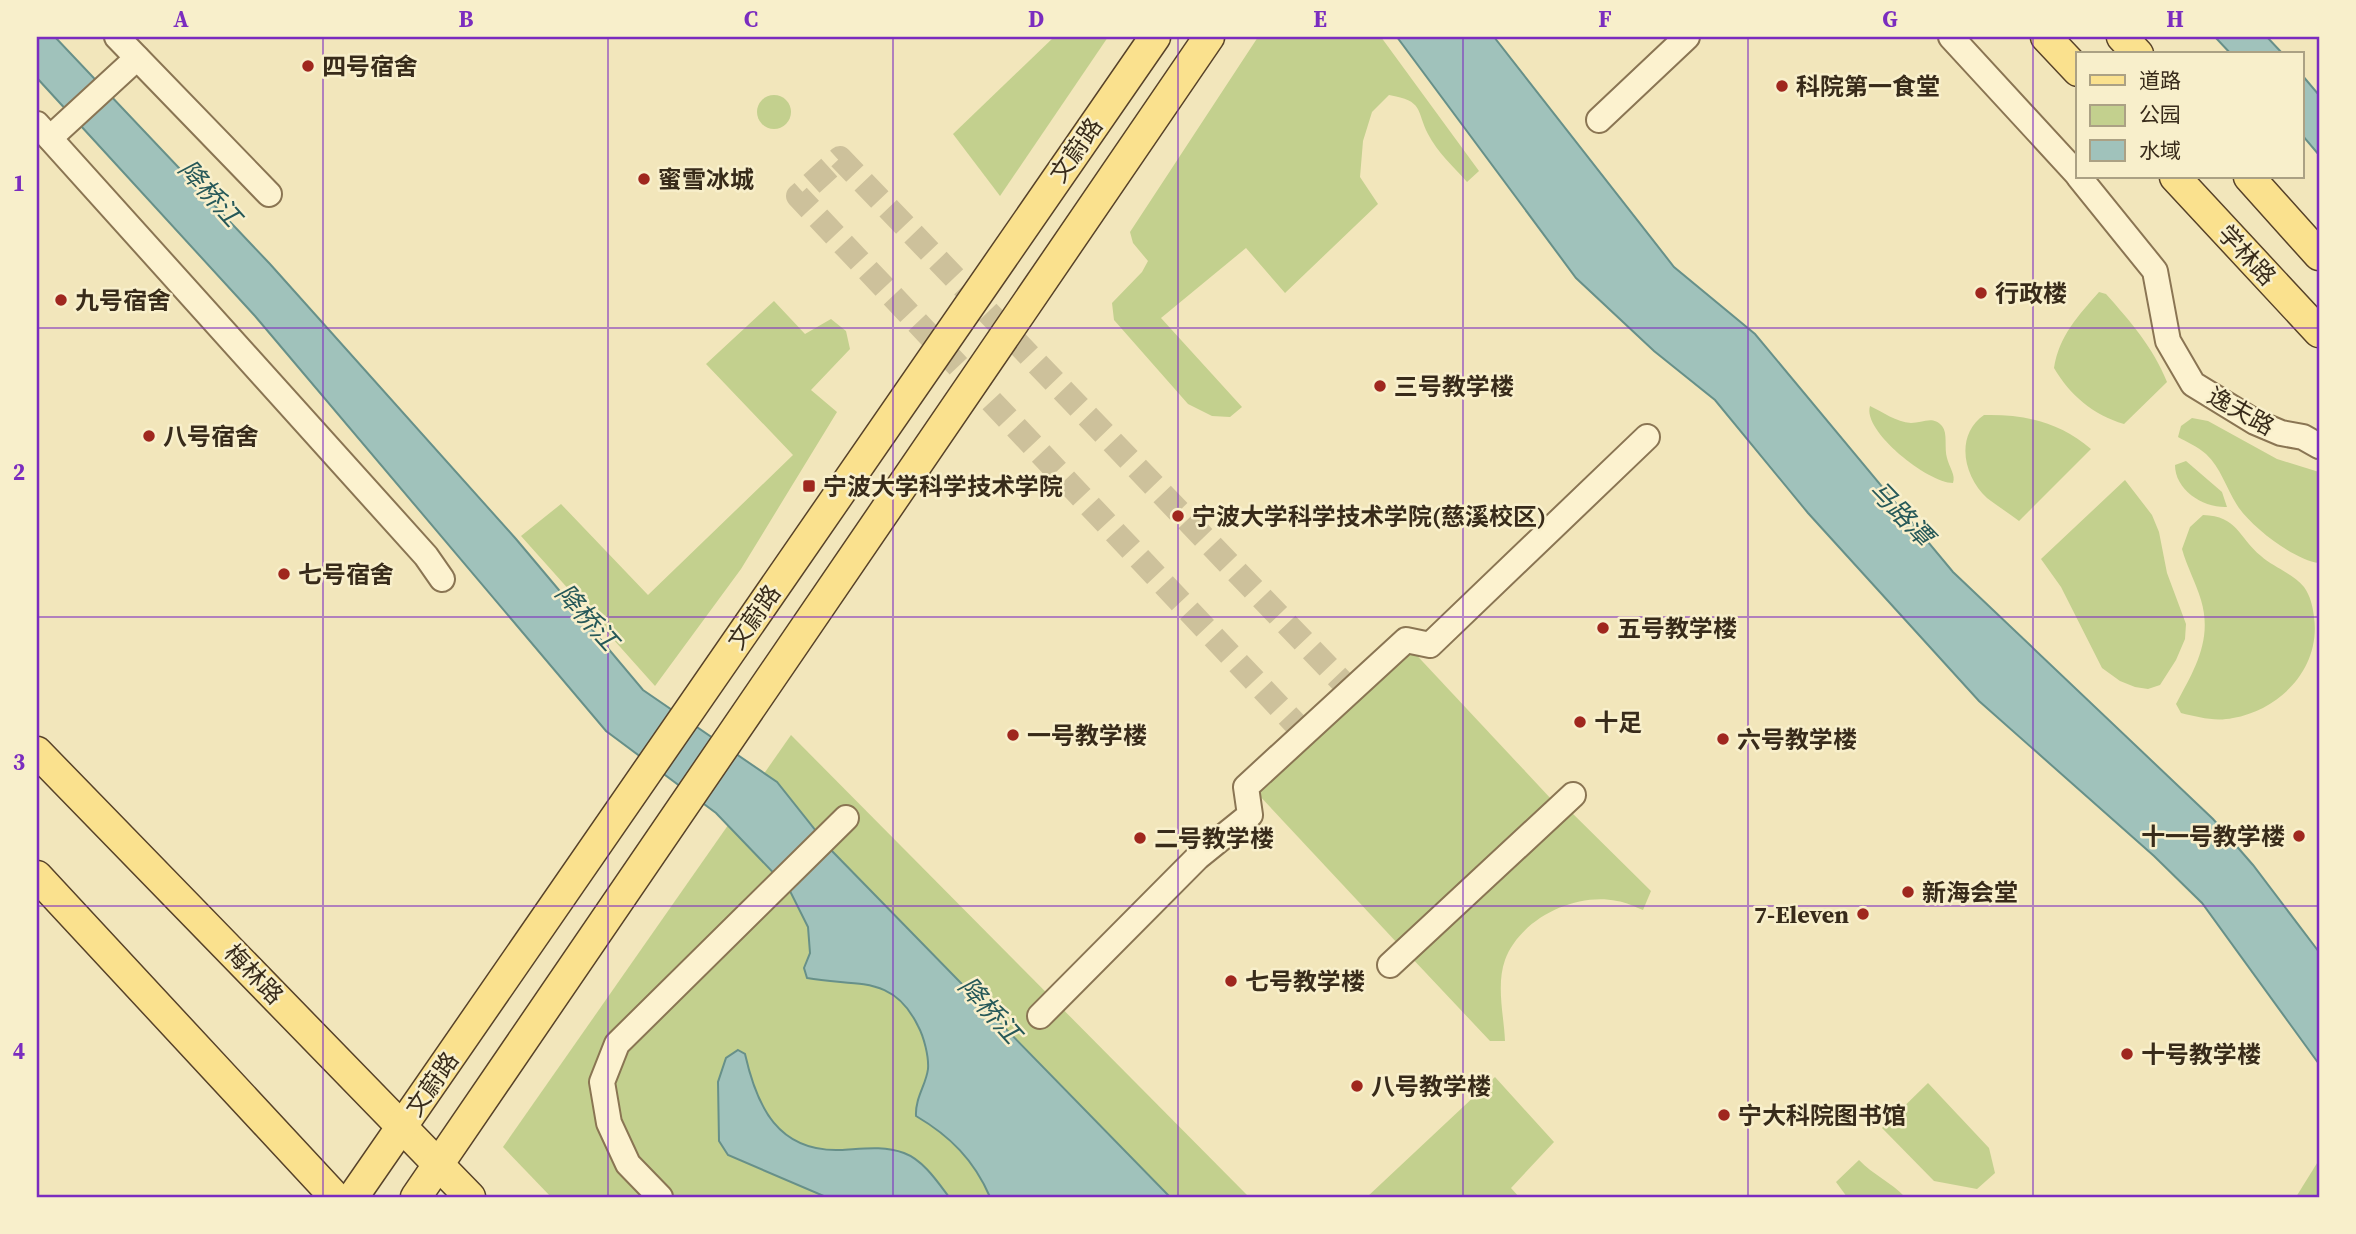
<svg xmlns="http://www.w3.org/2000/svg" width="2356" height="1234" font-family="'Source Serif 4','Noto Sans SC',serif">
<rect width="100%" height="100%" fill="#f2e6bb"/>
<!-- green -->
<g fill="#c3d08e">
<path d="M 1054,37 L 1108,37 L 1000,196 L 953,134 Z"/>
<path d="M 1258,37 L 1381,37 L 1479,171 L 1467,182 C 1454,167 1437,152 1428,134 C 1416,110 1424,101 1389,95 L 1372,112 L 1363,141 L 1360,177 L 1378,204 L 1285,293 L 1246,248 L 1161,318 L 1242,407 L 1230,417 L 1212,416 L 1188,404 L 1114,320 L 1112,303 L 1142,272 L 1148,261 L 1133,243 L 1130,232 Z"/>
<circle cx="774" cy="112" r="17"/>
<path d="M 2099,292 L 2106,294 C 2130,321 2153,347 2167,382 L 2124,424 C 2093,415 2070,395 2054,368 C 2059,336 2078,316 2099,292 Z"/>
<path d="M 774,301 L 805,334 L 831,319 L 846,331 L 850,349 L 811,390 L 837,412 L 741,569 L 655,686 L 521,536 L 561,504 L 648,595 L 793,455 L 706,364 Z"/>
<path d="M 1870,406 C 1883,412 1896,422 1911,423 C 1922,423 1933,415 1942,426 C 1948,433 1944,448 1947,458 C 1949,467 1956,475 1953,483 C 1928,483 1862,431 1870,406 Z"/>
<path d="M 1984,415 C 2024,414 2060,422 2091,449 L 2019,521 C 2009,513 1997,506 1987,498 C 1963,476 1955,435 1984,415 Z"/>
<path d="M 2192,418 L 2208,421 L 2277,459 L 2319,472 L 2319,563 C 2294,560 2250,526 2237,505 C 2226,488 2221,468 2206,454 C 2198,447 2187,442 2178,437 L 2181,426 Z"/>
<path d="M 2186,461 L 2222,492 L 2227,507 C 2203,508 2175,490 2175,465 Z"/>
<path d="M 2125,480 L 2152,515 L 2159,532 L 2167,573 L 2186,624 L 2185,639 L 2176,660 L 2160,685 L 2148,689 L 2135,687 L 2120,681 L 2102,668 L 2061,587 L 2041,559 Z"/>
<path d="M 2203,515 C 2238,516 2238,537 2261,556 C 2273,567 2294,574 2304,587 C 2310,595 2313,607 2314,617 C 2321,667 2282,709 2233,718 C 2215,722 2198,717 2181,713 L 2176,704 C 2194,670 2213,640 2201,600 C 2196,583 2187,567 2182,549 L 2190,527 Z"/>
<path d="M 1409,647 L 1553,801 L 1399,945 L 1256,792 Z"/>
<path d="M 791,735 L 1249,1197 L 551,1197 L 503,1147 Z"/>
<path d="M 1566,807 L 1651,891 L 1643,910 C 1635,907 1626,902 1617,901 C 1575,892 1520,919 1505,960 C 1496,985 1504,1016 1505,1041 L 1490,1041 L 1409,955 Z"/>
<path d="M 1495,1077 L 1554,1142 L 1511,1188 L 1519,1197 L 1367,1197 Z"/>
<path d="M 1928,1083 L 1989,1148 L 1995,1173 L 1977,1189 L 1934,1181 L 1882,1128 Z"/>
<path d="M 1859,1160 C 1873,1175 1891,1182 1905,1197 L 1847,1197 L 1836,1182 Z"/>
<path d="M 2319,1160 L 2319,1197 L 2296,1197 Z"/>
</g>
<!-- water -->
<g fill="#a0c2bb" stroke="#679089" stroke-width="2">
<path d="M 37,37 L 55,37 L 270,264 L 516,539 L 643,690 L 777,782 L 832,851 L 1170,1197 L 990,1197 C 974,1160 950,1136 916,1116 C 915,1098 926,1085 928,1069 C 929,1057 924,1037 918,1026 C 893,974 856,987 807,978 L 804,968 L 810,953 L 808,927 L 789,889 L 716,813 L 606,731 L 255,316 L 37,78 Z"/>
<path d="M 1397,37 L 1494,37 L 1674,267 L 1755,334 L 1953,572 L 2213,819 L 2253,865 L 2319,952 L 2319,1064 L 2202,903 L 2154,856 L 1979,701 L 1808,513 L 1715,400 L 1654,351 L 1576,278 Z"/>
<path d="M 2215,37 L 2267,37 L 2283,54 L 2231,54 Z"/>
<path d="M 2302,75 L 2319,95 L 2319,155 L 2302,135 Z"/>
<path d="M 738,1050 L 745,1054 C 757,1107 778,1152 840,1150 C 861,1149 883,1145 904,1153 C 923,1160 937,1181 949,1197 L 826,1197 L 728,1155 L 719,1141 L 718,1082 L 726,1058 Z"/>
</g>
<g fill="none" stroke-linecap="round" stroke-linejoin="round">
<!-- minor-tunnel -->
<path stroke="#cdc19b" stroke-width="24" stroke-dasharray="24 12" stroke-linecap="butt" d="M 1304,733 L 798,196 L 840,158 L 1351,691"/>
<defs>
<g id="minor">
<path d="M 117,37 L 269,194"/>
<path d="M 1951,37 L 2078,175"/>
<path d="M 1599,120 L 1687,37"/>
<path d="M 37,124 L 426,556 L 442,579"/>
<path d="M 50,138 L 137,58"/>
<path d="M 2079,177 L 2155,271 L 2168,341 L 2193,384 L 2255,422 L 2281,433 L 2303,437 L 2319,446"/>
<path d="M 1390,965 L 1573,795"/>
<path d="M 1040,1016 L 1198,857 L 1250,815 L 1246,787 L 1406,640 L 1430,645 L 1647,437"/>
<path d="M 660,1197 L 628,1164 L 609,1123 L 602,1082 L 617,1044 L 846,818"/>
</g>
<g id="major">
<path d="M 2046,37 L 2078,71"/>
<path d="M 2122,37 L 2138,54"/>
<path d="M 2175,177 L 2319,332"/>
<path d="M 2249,177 L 2319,255"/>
<path d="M 37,752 L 470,1197"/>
<path d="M 37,876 L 335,1197"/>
<path d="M 353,1197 L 1155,37"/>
<path d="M 416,1197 L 1209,37"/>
</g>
</defs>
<!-- minor casing -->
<use href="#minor" stroke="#8a7553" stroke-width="28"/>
<!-- major casing -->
<use href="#major" stroke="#574229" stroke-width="33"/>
<!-- minor -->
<use href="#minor" stroke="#fcf2cf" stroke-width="24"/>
<!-- major -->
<use href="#major" stroke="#fae18e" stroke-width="30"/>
</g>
<!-- grid -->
<path fill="none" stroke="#7b2cbf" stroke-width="2" stroke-opacity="0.55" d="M 323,37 L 323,1197M 608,37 L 608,1197M 893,37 L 893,1197M 1178,37 L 1178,1197M 1463,37 L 1463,1197M 1748,37 L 1748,1197M 2033,37 L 2033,1197M 37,328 L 2319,328M 37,617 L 2319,617M 37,906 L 2319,906"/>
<!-- markers -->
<g fill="#9f271e" stroke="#f8efcb" stroke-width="2.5">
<circle cx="308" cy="66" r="7"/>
<circle cx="1782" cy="86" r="7"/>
<circle cx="644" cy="179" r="7"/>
<circle cx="1981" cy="293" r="7"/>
<circle cx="61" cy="300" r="7"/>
<circle cx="1380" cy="386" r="7"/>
<circle cx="149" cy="436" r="7"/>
<rect x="802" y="479" width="14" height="14" rx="3.5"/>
<circle cx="1178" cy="516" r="7"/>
<circle cx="284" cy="574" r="7"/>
<circle cx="1603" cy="628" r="7"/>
<circle cx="1580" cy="722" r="7"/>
<circle cx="1013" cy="735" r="7"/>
<circle cx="1723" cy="739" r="7"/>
<circle cx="2299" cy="836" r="7"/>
<circle cx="1140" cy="838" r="7"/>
<circle cx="1908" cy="892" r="7"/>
<circle cx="1863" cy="914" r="7"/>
<circle cx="1231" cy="981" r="7"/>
<circle cx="2127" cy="1054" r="7"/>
<circle cx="1357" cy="1086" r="7"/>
<circle cx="1724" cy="1115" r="7"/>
</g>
<g text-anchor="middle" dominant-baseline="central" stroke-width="5" stroke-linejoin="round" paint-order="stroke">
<!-- poi labels -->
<g font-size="24" font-weight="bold" fill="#382b1a" stroke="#f8efcb" text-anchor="start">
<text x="322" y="66">四号宿舍</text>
<text x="1796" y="86">科院第一食堂</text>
<text x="658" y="179">蜜雪冰城</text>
<text x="1995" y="293">行政楼</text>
<text x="75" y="300">九号宿舍</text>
<text x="1394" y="386">三号教学楼</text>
<text x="163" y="436">八号宿舍</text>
<text x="823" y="486">宁波大学科学技术学院</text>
<text x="1192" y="516">宁波大学科学技术学院(慈溪校区)</text>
<text x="298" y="574">七号宿舍</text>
<text x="1617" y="628">五号教学楼</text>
<text x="1594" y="722">十足</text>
<text x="1027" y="735">一号教学楼</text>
<text x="1737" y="739">六号教学楼</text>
<text x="2285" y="836" text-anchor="end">十一号教学楼</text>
<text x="1154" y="838">二号教学楼</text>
<text x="1922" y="892">新海会堂</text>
<text x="1849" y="914" text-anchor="end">7-Eleven</text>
<text x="1245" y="981">七号教学楼</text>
<text x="2141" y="1054">十号教学楼</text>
<text x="1371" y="1086">八号教学楼</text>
<text x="1738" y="1115">宁大科院图书馆</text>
</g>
<!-- street labels -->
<g font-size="24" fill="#382b1a" stroke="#f8efcb">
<text transform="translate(1076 150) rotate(-55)">文蔚路</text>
<text transform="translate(2247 255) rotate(47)">学林路</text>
<text transform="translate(2241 411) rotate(29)">逸夫路</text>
<text transform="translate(754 617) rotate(-55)">文蔚路</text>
<text transform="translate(254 974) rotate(46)">梅林路</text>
<text transform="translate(432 1084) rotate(-55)">文蔚路</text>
</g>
<!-- water labels -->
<g font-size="26" font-style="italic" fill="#275959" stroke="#f8efcb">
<text transform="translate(210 193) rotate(48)">降桥江</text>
<text transform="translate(1901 513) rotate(46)">马路潭</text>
<text transform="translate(587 617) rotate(48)">降桥江</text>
<text transform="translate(990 1010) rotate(48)">降桥江</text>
</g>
</g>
<!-- border -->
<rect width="2356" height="1234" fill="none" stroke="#f8efcb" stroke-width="77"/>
<!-- legend -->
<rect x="2076" y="52" width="228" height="126" fill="#f8efcb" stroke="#aba184" stroke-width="2"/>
<rect x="2090" y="75" width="35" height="10" fill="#fae18e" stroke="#aba184" stroke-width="2"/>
<text x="2139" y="88" font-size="21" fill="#382b1a">道路</text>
<rect x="2090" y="105" width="35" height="21" fill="#c3d08e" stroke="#aba184" stroke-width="2"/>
<text x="2139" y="122" font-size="21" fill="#382b1a">公园</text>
<rect x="2090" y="140" width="35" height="21" fill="#a0c2bb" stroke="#aba184" stroke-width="2"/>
<text x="2139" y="158" font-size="21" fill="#382b1a">水域</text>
<rect x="38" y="38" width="2280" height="1158" fill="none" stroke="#7b2cbf" stroke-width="2.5"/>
<g font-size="23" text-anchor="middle" font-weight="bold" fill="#7b2cbf">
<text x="181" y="27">A</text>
<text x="466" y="27">B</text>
<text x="751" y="27">C</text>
<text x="1036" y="27">D</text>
<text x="1320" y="27">E</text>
<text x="1605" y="27">F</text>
<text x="1890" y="27">G</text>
<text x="2175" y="27">H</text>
<text x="19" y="191">1</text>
<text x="19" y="480">2</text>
<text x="19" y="770">3</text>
<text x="19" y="1059">4</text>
</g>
</svg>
